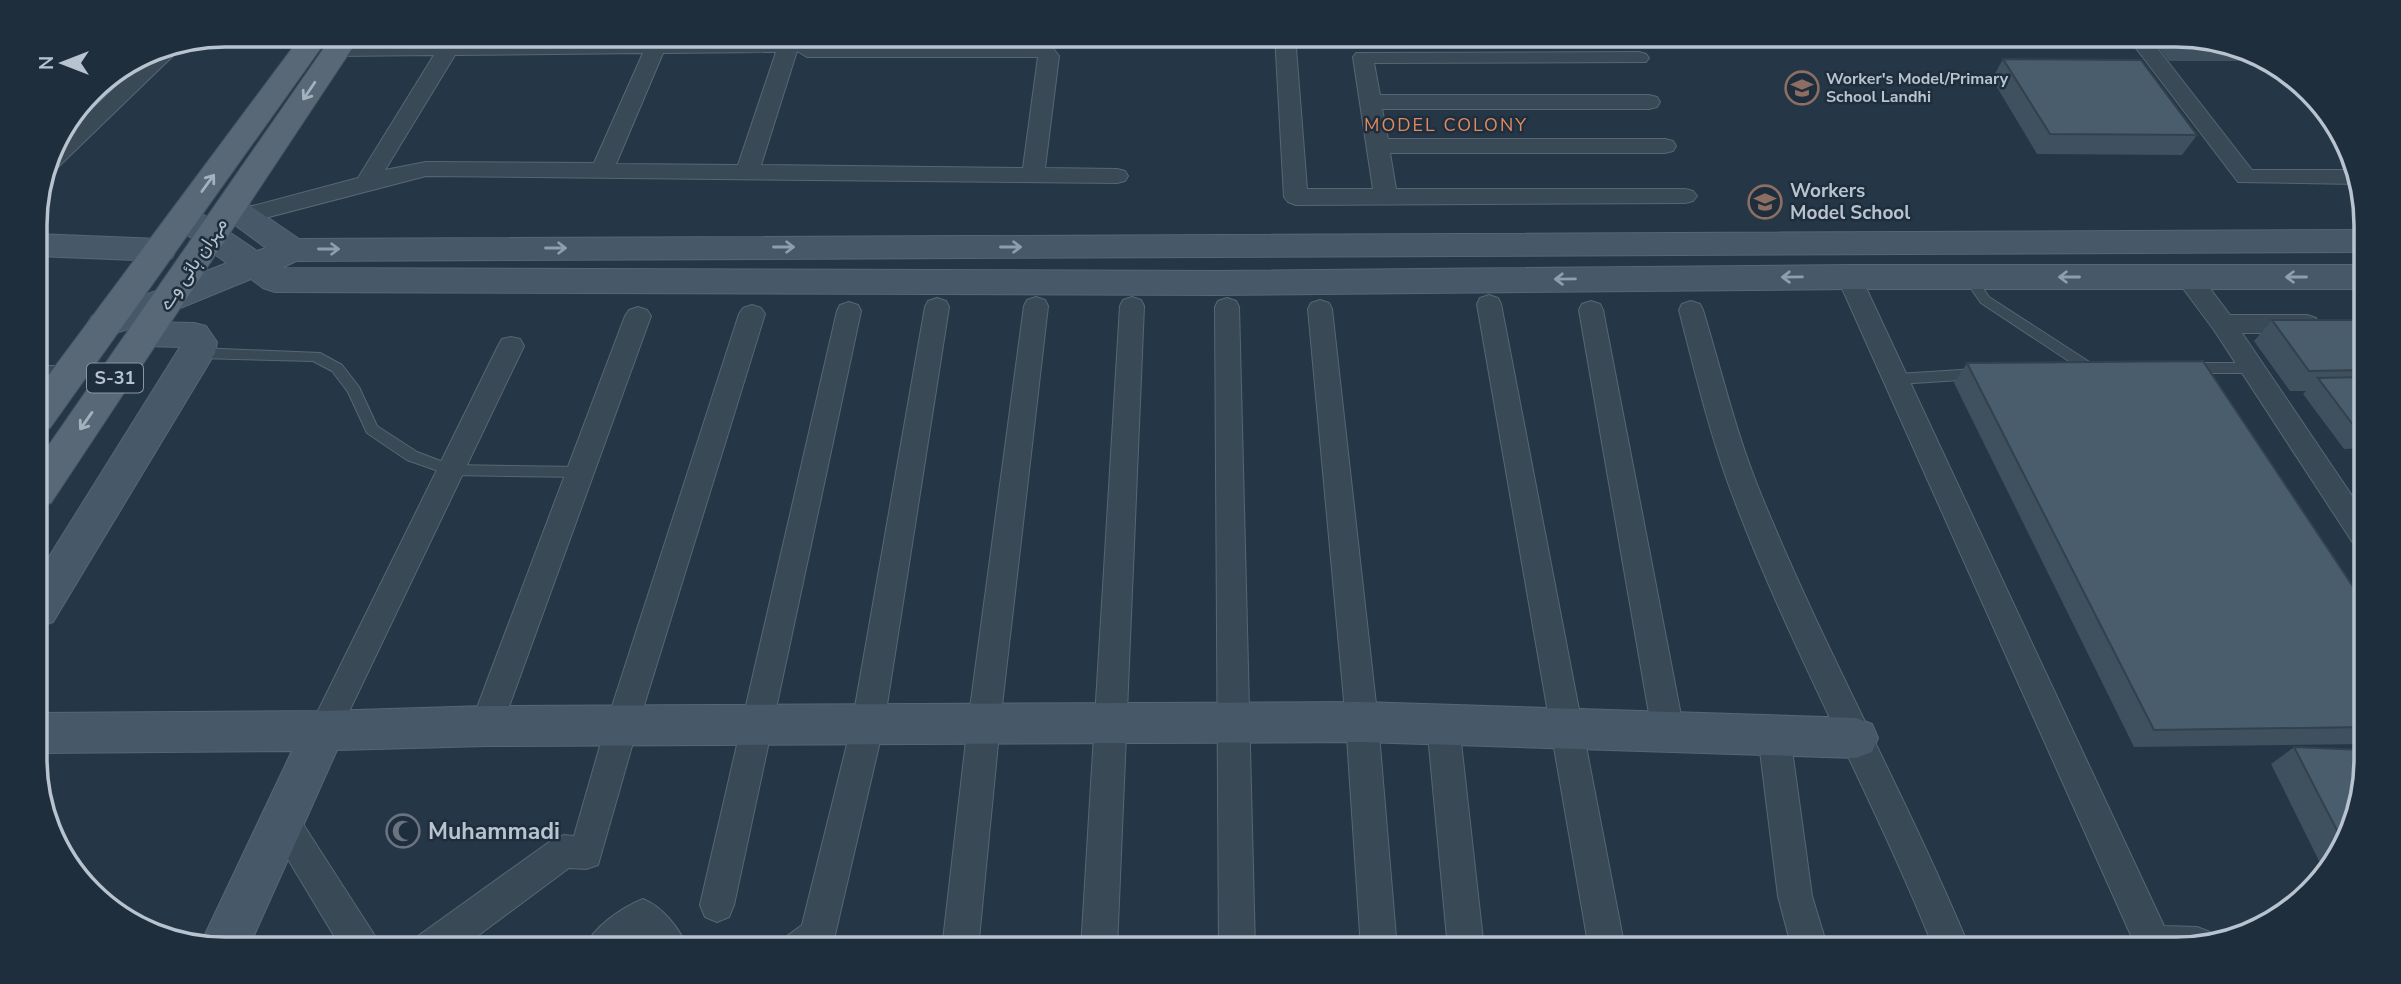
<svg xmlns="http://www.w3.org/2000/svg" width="2401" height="984" font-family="'Nunito Sans',Vazirmatn,sans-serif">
<rect width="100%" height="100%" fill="#253747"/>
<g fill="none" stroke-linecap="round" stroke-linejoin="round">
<defs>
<g id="lane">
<path d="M 1969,273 L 1973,274 L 1989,297 L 2094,365 L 2095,368 L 2094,371 L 2084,371 L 1981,303 L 1963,277 Z"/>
<path d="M 198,348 L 320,353 L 342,365 L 359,387 L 377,426 L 417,452 L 451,465 L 581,467 L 586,468 L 588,472 L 586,476 L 581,477 L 450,475 L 407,460 L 367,433 L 348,392 L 332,371 L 313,361 L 198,358 L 192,353 Z"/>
<path d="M 2189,363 L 2250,363 L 2256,368 L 2250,373 L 2189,373 L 2183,368 Z"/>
<path d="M 36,366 L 69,366 L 75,371 L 69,376 L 36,376 Z"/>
<path d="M 1976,369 L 1983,374 L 1976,379 L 1898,384 L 1891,379 L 1898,374 Z"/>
</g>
<g id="street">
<path d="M 651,35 L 671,35 L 669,41 L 780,40 L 782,35 L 843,35 L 840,39 L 818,45 L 1052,47 L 1059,56 L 1045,168 L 1117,169 L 1125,171 L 1128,176 L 1125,181 L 1117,183 L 426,176 L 242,224 L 234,221 L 230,216 L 234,211 L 358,178 L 434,55 L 337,56 L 330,54 L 327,50 L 330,46 L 648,41 ZM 797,51 L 807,57 L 1038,57 L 1023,168 L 761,165 ZM 776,52 L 738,165 L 616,164 L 663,53 ZM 643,53 L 594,163 L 426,162 L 385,170 L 455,55 Z"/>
<path d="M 1184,35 L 1230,35 L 1227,39 C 1215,42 1199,42 1187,39 Z"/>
<path d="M 1275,35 L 1295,35 L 1307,189 L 1373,189 L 1353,57 L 1356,53 L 1639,52 L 1646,54 L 1649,58 L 1646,62 L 1374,63 L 1380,95 L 1649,95 L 1657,97 L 1660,102 L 1657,107 L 1649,109 L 1382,109 L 1388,139 L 1665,139 L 1673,141 L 1676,146 L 1673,151 L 1665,153 L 1390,153 L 1396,189 L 1685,189 L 1693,191 L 1697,196 L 1693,201 L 1685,203 L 1296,205 L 1288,202 L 1284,197 Z"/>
<path d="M 2126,35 L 2147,35 L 2252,170 L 2352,170 L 2358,184 L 2238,182 Z"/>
<path d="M 182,43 L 180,49 L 57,168 L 47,170 L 53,146 L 157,48 Z"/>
<path d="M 1849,269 L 1858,271 L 1861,277 L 2164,926 L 2197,927 L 2210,932 L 2212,939 L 2188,949 L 2137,949 L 1837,277 L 1840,271 Z"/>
<path d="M 2188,269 L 2197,271 L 2230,315 L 2307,315 L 2316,318 L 2320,324 L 2316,330 L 2307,333 L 2242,333 L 2365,515 L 2365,550 L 2355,546 L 2214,330 L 2179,283 L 2176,277 L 2179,271 Z"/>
<path d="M 1489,295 L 1498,298 L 1501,304 L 1625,949 L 1589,949 L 1477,304 L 1480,298 Z"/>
<path d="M 1036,297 L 1045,300 L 1048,306 L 1000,723 L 978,949 L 942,949 L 968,723 L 1024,306 L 1027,300 Z"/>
<path d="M 1132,297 L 1141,300 L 1144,306 L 1117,949 L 1081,949 L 1120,306 L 1123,300 Z"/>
<path d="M 937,298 L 946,301 L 949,307 L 884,724 L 835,935 L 828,949 L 782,949 L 787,936 L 802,925 L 852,724 L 925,307 L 928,301 Z"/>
<path d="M 1227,298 L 1236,301 L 1239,307 L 1255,949 L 1219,949 L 1215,307 L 1218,301 Z"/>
<path d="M 1320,300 L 1329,303 L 1332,309 L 1378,722 L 1397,949 L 1361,949 L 1346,722 L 1308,309 L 1311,303 Z"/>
<path d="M 1591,301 L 1600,304 L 1603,310 L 1684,731 L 1679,741 L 1668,745 L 1657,741 L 1652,731 L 1579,310 L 1582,304 Z"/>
<path d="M 1691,301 L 1700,304 L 1703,310 C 1721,369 1735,430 1758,487 C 1821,644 1905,792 1970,949 L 1934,949 C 1871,791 1786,642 1728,483 C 1708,427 1694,368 1679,310 L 1682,304 Z"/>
<path d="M 849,302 L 858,305 L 861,311 L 734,905 L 729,917 L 717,922 L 705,917 L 700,905 L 837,311 L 840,305 Z"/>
<path d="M 752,305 L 761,308 L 765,314 L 638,725 L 598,865 L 586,869 L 569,868 L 460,949 L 413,949 L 418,936 L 552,840 L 564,835 L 574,836 L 606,725 L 739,314 L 743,308 Z"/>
<path d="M 638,307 L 647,310 L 651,316 L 502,726 L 497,736 L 486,740 L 475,736 L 470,726 L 625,316 L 629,310 Z"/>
<path d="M 511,337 L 520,339 L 524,346 L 335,741 L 324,745 L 313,741 L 308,731 L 313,721 L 498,346 L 502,339 Z"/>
<path d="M 1443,710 L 1454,714 L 1459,724 L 1484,949 L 1448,949 L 1427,724 L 1432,714 Z"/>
<path d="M 1774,721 L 1785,725 L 1790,735 L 1812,896 L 1828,949 L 1792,949 L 1778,896 L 1758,735 L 1763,725 Z"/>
<path d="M 282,805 L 294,810 L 375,936 L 380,949 L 342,949 L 265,821 L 270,810 Z"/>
<path d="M 643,899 C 663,907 680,929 688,949 L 647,949 L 640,940 L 630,949 L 584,949 C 593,927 621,908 643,899 Z"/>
</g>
<g id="secondary">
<path d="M 231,197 L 242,200 L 299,239 L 2364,230 L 2364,252 L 296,261 L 282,268 L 1215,271 L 1849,265 L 2365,265 L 2365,289 L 1849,289 L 1215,295 L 275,292 L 263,288 L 251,279 L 146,322 L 194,323 L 206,326 L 217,342 L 215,353 L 53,622 L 38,627 L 37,576 L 180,347 L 145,346 L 133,343 L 128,334 L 131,328 L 104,337 L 92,334 L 87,325 L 92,316 L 227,263 L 173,225 L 168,217 L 173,209 L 184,206 L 195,209 L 257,251 L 266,248 L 220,214 L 215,207 L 220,200 Z"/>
<path d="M 36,234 L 160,239 L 172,242 L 176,250 L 172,258 L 160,261 L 36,256 Z"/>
<path d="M 1362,702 L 1856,718 L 1872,724 L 1878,738 L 1872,752 L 1856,758 L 1362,742 L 486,746 L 337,750 L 248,949 L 200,945 L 292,751 L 38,753 L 38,713 L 324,711 L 486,706 Z"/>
</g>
<g id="primary">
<path d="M 302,35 L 330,35 L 50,428 L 37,432 L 36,392 Z"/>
<path d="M 333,35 L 361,35 L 51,503 L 37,507 L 37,462 Z"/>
</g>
</defs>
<!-- lane casing -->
<use href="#lane" stroke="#586673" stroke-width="2"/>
<!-- street casing -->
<use href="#street" stroke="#586673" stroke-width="2"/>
<!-- secondary casing -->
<use href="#secondary" stroke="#586673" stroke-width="2"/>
<!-- primary casing -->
<use href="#primary" stroke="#43525f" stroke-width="2"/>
<!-- lane -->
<use href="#lane" fill="#3a4956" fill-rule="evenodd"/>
<!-- street -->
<use href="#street" fill="#3a4956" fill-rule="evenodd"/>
<!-- secondary -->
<use href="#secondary" fill="#475869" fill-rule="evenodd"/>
<!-- primary -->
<use href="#primary" fill="#586876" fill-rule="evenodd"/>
</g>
<!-- wall -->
<g fill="#3f505e">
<path d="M 2149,35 L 2176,35 L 2237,45 L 2259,61 L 2169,61 Z"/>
<path d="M 2003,59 L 2197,135 L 2182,155 L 2037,154 L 1992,79 Z"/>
<path d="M 2272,320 L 2365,320 L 2365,448 L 2344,449 L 2303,394 L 2306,391 L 2290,391 L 2254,341 Z"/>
<path d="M 1967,363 L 2366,606 L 2366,744 L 2134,747 L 1954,383 Z"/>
<path d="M 2365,464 L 2365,485 L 2356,472 Z"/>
<path d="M 2294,747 L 2356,820 L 2322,867 L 2271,764 Z"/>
</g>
<!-- shaded-wall -->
<path fill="#33414c" d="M 67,125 L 71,129 L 54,145 L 55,141 Z"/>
<!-- building -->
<g fill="#495d6d" stroke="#33414c" stroke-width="2">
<path d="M 2171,35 L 2176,35 L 2235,45 L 2179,45 Z"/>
<path d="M 2003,59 L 2141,60 L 2197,135 L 2050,134 Z"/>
<path d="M 2272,320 L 2365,320 L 2365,370 L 2309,371 Z"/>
<path d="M 2203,361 L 2366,606 L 2366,727 L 2154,730 L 1967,363 Z"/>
<path d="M 2365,377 L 2365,434 L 2360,434 L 2318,378 Z"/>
<path d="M 2294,747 L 2366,750 L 2366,759 L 2356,820 L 2342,840 Z"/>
</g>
<!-- one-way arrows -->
<defs><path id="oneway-shaft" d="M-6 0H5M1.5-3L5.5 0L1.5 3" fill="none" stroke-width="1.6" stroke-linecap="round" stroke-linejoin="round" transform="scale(1.75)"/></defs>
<g stroke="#a5b1bd">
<use href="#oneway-shaft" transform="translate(309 91) rotate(124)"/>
<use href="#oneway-shaft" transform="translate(208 183) rotate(-54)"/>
<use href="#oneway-shaft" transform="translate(86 421) rotate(125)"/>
</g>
<g stroke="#909eab">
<use href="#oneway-shaft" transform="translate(784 247)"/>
<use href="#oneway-shaft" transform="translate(1011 247)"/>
<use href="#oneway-shaft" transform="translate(556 248)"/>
<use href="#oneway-shaft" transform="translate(329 249)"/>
<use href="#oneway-shaft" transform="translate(1792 277) rotate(179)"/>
<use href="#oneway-shaft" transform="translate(2069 277) rotate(180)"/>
<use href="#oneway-shaft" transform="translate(2296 277) rotate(-180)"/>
<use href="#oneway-shaft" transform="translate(1565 279) rotate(179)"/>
</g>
<!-- icons -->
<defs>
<symbol id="school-ring" viewBox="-11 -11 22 22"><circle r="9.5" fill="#1e2e3c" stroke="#8d6e63" stroke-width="1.5"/><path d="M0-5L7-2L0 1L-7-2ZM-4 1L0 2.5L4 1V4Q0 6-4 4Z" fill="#8d6e63"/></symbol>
<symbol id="mosque-ring" viewBox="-11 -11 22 22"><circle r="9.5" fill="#1e2e3c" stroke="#6b7280" stroke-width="1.5"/><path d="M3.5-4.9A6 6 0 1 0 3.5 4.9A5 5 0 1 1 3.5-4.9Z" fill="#6b7280"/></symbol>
</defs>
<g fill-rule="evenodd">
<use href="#school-ring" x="1783" y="69" width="38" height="38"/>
<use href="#school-ring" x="1746" y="183" width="38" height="38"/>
<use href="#mosque-ring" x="384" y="812" width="38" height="38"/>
</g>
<g text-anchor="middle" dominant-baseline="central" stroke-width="5" stroke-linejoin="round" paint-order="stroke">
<!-- far-poi labels -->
<g font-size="16" font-weight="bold" fill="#b8c3cf" stroke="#1e2e3c" text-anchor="start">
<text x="1826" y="79">Worker's Model/Primary<tspan x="1826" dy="18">School Landhi</tspan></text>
</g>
<!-- far-neighbourhood labels -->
<g font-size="18" letter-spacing="2" fill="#e18a61" stroke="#1e2e3c">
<text x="1446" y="125">MODEL COLONY</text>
</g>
<!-- shield labels -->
<rect fill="#1e2e3c" stroke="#8a96a3" stroke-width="2" x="87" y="363.5" width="56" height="29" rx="5"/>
<g font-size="18" font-weight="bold" fill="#b8c3cf">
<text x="115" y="378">S-31</text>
</g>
<!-- poi labels -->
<g font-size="19" font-weight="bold" fill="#b8c3cf" stroke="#1e2e3c" text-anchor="start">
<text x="1790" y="191">Workers<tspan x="1790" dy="22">Model School</tspan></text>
</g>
<!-- street labels -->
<g font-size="19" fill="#b8c3cf" stroke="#1e2e3c">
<text transform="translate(193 264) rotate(-56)">مہران ہائی وے</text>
</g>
<!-- near-poi labels -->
<g font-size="23" font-weight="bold" fill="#b8c3cf" stroke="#1e2e3c" text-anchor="start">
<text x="428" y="831">Muhammadi</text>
</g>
</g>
<!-- crop -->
<path d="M0 0H2401V984H0ZM225 47H2176A178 178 0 0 1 2354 225V759A178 178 0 0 1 2176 937H225A178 178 0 0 1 47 759V225A178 178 0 0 1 225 47Z" fill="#1e2e3c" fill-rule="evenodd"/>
<path fill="none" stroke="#b8c3cf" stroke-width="3.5" d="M225 47H2176A178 178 0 0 1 2354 225V759A178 178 0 0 1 2176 937H225A178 178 0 0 1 47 759V225A178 178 0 0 1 225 47Z"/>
<!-- north arrow -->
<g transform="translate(63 63) rotate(270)" stroke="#1e2e3c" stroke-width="5" paint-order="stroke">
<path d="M0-5L12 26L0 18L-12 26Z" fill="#b8c3cf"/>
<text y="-10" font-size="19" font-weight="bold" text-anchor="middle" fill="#b8c3cf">N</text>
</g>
</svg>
